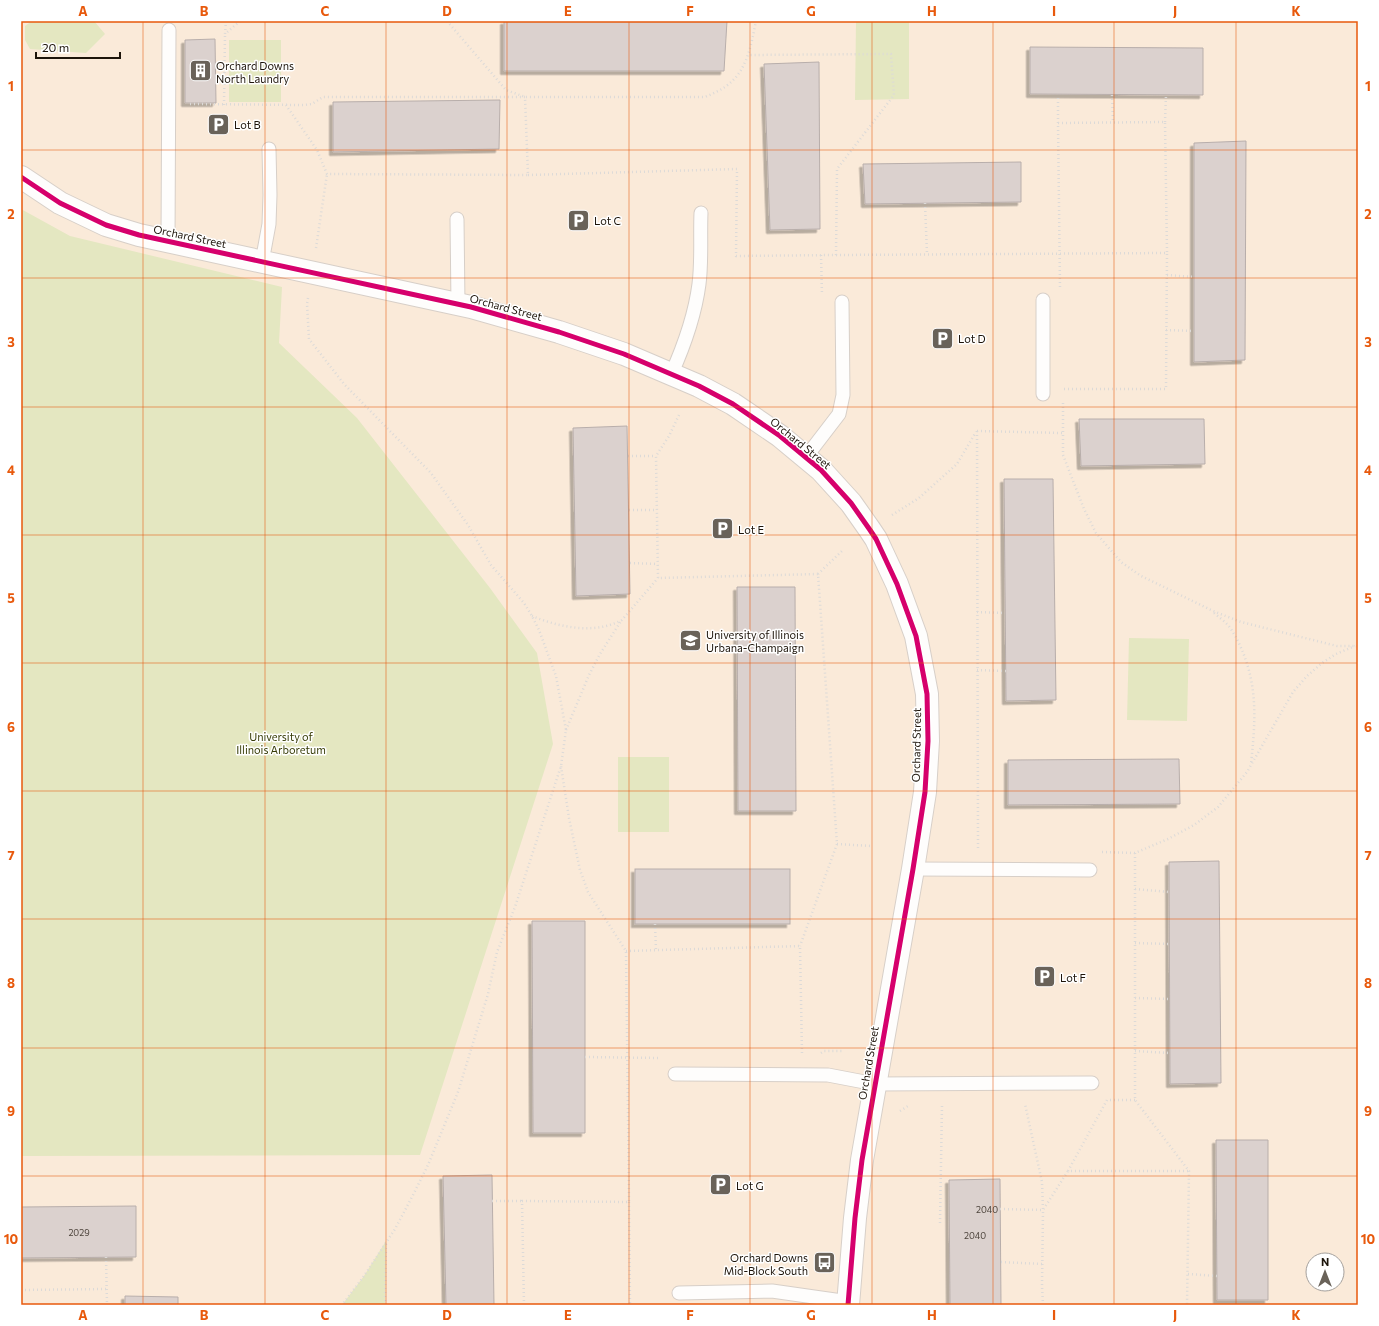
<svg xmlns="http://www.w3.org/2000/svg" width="1379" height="1326" font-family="Commissioner,sans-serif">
<defs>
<filter id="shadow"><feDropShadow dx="-3.5" dy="3.5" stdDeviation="0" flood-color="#0004"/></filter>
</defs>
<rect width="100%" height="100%" fill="#f7f2ec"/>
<!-- built -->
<path fill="#faead9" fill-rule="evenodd" d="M 21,21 L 1358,21 L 1358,1305 L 21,1305 ZM 1313,1260 L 1337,1260 L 1337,1284 L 1313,1284 Z"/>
<!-- green -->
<g fill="#e4e7c1">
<path d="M 32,21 L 94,21 L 105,34 L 86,53 L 30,49 L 25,40 L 25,26 Z"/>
<path d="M 856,21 L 909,21 L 909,99 L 855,100 Z"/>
<rect x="229" y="40" width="52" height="62"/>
<path d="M 21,209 L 70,236 L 282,287 L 279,343 L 357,418 L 490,588 L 537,653 L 553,744 L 420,1155 L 21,1156 Z"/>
<path d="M 1129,638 L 1189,639 L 1187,721 L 1127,720 Z"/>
<rect x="618" y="757" width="51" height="75"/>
<path d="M 386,1241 L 385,1305 L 342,1305 L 364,1276 Z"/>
</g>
<!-- building -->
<g fill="#dbd1ce" stroke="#b8aeab" filter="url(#shadow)">
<path d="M 504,21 L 727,21 L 724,71 L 504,71 Z"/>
<path d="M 215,39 L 216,103 L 185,103 L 185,40 Z"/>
<path d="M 1030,47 L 1203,48 L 1203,95 L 1030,94 Z"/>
<path d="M 819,62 L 820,229 L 770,230 L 764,64 Z"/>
<path d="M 500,100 L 499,149 L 333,152 L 333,102 Z"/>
<path d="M 1246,141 L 1245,360 L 1194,362 L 1194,143 Z"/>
<path d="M 1021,162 L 1021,202 L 865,204 L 863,164 Z"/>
<path d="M 1079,419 L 1204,419 L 1205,464 L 1081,466 Z"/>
<path d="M 627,426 L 630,594 L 576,596 L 573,428 Z"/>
<path d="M 1004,479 L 1053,479 L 1056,700 L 1006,701 Z"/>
<path d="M 737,587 L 795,587 L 796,811 L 738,811 Z"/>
<path d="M 1179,759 L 1180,804 L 1008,805 L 1008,760 Z"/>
<path d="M 1219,861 L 1221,1083 L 1170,1084 L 1169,862 Z"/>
<rect x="635" y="869" width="155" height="55"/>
<path d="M 532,921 L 585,921 L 585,1133 L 533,1133 Z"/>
<path d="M 1216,1140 L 1268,1140 L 1268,1300 L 1217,1300 Z"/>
<path d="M 492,1175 L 494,1305 L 446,1305 L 443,1176 Z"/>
<path d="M 1000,1179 L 1001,1305 L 950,1305 L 949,1180 Z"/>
<path d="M 136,1206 L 136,1257 L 21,1258 L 21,1207 Z"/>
<path d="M 125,1296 L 178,1297 L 178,1305 L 125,1305 Z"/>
</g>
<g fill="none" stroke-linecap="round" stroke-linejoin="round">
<defs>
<g id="service">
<path d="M 457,219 L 458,304"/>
<path d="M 168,241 L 169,30"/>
<path d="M 262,262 L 269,224 L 270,195 L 269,149"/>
<path d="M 1043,300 L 1043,394"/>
<path d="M 671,375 C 684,346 695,315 699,284 C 702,261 700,237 701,213"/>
<path d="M 806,457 L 839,414 L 843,395 L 842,302"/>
<path d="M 913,869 L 1090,870"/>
<path d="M 675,1074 L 828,1075 L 875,1084 L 1092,1083"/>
<path d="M 679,1293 L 772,1291 L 849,1302"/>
</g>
<path id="minor" d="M 21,177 L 60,203 L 106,225 L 139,235 L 471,307 L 559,332 L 624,354 L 699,386 L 733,404 L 780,436 L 821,470 L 851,503 L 870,530 L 876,539 L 897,584 L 916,636 L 927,694 L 928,741 L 925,792 L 913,869 L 862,1160 L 855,1218 L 848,1305"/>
</defs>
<!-- service casing -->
<use href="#service" stroke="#d7cfc8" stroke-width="15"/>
<!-- minor casing -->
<use href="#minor" stroke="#d7cfc8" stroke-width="24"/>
<!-- path -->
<g stroke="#dcdad8" stroke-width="2.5" stroke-dasharray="1 3" stroke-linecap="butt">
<path d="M 226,21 L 225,34 L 240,21"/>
<path d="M 447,21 L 506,90 L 525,97 L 705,97 C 712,94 719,91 725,87 C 747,72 751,46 756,21"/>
<path d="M 1112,95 L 1113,122"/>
<path d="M 190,104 L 304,105 L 312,104 L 323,97 L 525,97 L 528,175 L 327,174 L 317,150 L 286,105"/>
<path d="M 224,105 L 225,34"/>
<path d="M 1165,122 L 1166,95"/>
<path d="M 1058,123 L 1058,95"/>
<path d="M 528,175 L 737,169 L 736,256 L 836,255 L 837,169 L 894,95 L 891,54 L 748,55"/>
<path d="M 925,203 L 927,254"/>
<path d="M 316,248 L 327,174"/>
<path d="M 821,255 L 822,294"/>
<path d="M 836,255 L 1167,253 L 1165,122 L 1058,123 L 1060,287"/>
<path d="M 1167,275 L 1194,277"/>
<path d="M 308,298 L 307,304 L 309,339 L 344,384 L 431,473 L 468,525 L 491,565 L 524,603 L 532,616 L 539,630 L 556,676 L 566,730 L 561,766 L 515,907 L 497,952 L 488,994 L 458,1092 L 428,1165 L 412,1197 L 395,1229 L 364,1276 L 342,1305"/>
<path d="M 1166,330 L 1194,331"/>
<path d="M 1064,389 L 1166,389 L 1167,253"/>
<path d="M 1063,403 L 1063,455 L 1084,509 L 1096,533 L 1121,562 L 1141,576 L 1162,586 L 1213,611 L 1241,622 L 1337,646 L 1358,646"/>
<path d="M 679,415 L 669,436 L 656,456 L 658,578 L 818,574 L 837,844 L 800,946"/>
<path d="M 977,431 L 978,849"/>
<path d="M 977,431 L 1062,433"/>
<path d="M 628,456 L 656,456"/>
<path d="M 629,510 L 657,510"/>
<path d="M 892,515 L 919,498 L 957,464 L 976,432"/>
<path d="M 630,563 L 658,564"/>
<path d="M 818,574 L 842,551"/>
<path d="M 977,612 L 1005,613"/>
<path d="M 1214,613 C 1219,617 1224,621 1228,625 C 1235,634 1240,645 1244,655 C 1258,692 1255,725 1251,764"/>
<path d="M 532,616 C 559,627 594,635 622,620 L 658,578"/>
<path d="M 977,670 L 1006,671"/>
<path d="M 566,730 L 589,675 L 600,654 L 621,621"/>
<path d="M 837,844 L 872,846"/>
<path d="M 1102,852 L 1135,853 L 1168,839 L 1194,825 L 1218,807 L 1247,772 L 1293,692 L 1307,676 L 1322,663 L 1336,654 L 1355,646"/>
<path d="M 1135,853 L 1135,1100 L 1189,1171 L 1187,1305"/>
<path d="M 1135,889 L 1169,892"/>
<path d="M 655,924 L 656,950"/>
<path d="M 1135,943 L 1169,944"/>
<path d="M 626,951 L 800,946 L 802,1053"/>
<path d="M 1135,998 L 1170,999"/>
<path d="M 1135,1051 L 1170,1053"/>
<path d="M 821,1053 L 824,1051 L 844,1051"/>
<path d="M 585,1057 L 660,1058"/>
<path d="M 1135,1100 L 1107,1100 L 1068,1171 L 1188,1171"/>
<path d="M 900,1111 L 908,1106"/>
<path d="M 492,1201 L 522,1201"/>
<path d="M 629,1202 L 630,1305"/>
<path d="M 1000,1209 L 1043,1210 L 1042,1182 L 1025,1104"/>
<path d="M 940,1223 L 942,1105"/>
<path d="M 106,1257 L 107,1305"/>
<path d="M 1001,1262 L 1042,1264"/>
<path d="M 1188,1274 L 1217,1276"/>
<path d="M 21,1290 L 106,1289"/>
<path d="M 385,1305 L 386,1242"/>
<path d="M 524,1305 L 522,1201 L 629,1202 L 626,951 L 588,892 L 580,870 L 569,818 L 561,766"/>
<path d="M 1043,1305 L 1042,1286 L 1043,1210 L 1068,1171"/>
</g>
<!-- service -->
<use href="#service" stroke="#fefdfc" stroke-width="13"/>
<!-- minor -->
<use href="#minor" stroke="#fefdfc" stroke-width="22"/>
<defs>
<path id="cycleway" d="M 21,177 L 60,203 L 106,225 L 139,235 L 471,307 L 559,332 L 624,354 L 699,386 L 733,404 L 780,436 L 821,470 L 851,503 L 870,530 L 876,539 L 897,584 L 916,636 L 927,694 L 928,741 L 925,792 L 913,869 L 862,1160 L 855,1218 L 848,1305"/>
</defs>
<!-- cycleway casing -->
<use href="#cycleway" stroke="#fff" stroke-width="8"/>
<!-- cycleway -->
<use href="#cycleway" stroke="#d6006c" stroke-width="5"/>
</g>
<!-- grid -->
<path fill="none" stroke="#e8590c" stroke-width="1" stroke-opacity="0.55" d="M 143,21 L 143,1305M 265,21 L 265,1305M 386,21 L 386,1305M 507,21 L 507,1305M 629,21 L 629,1305M 750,21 L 750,1305M 872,21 L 872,1305M 993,21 L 993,1305M 1114,21 L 1114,1305M 1236,21 L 1236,1305M 21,150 L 1358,150M 21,278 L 1358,278M 21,407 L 1358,407M 21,535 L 1358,535M 21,663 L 1358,663M 21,791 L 1358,791M 21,919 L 1358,919M 21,1048 L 1358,1048M 21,1176 L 1358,1176"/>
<!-- icons -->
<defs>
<symbol id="building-square" viewBox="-11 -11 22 22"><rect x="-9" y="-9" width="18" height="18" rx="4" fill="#696259" stroke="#fff"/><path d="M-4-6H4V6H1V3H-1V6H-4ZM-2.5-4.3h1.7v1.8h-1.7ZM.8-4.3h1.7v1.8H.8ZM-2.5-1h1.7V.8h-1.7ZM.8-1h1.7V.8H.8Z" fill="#fff"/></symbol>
<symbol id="parking-square" viewBox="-11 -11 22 22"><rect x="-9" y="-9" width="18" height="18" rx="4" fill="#696259" stroke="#fff"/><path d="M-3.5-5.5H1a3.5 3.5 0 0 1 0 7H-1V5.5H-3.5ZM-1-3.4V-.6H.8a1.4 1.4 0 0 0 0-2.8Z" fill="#fff"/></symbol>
<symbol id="university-square" viewBox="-11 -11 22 22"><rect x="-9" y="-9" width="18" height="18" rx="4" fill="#696259" stroke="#fff"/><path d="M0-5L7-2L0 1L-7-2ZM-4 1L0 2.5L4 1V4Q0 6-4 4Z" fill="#fff"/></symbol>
<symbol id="bus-square" viewBox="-11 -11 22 22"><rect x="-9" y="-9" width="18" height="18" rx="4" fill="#696259" stroke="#fff"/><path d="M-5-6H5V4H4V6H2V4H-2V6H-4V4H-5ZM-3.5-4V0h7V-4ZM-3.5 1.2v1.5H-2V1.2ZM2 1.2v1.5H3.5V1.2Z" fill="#fff"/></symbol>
</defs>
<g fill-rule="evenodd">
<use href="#building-square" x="188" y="58" width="25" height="25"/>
<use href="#parking-square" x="206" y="112" width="25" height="25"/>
<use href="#parking-square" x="566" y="208" width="25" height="25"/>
<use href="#parking-square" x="930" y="326" width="25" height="25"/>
<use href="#parking-square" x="710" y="516" width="25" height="25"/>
<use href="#university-square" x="678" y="628" width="25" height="25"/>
<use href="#parking-square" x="1032" y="964" width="25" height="25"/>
<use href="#parking-square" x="708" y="1172" width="25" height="25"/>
<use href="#bus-square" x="812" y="1250" width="25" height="25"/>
</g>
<g text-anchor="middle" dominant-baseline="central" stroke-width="3" stroke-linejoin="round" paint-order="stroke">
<!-- number labels -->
<g font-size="9" fill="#4c433b">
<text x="987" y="1209">2040</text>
<text x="79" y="1232">2029</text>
<text x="975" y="1235">2040</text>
</g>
<!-- poi labels -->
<g font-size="11" fill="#1d140a" stroke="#fff" text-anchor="start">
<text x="216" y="65">Orchard Downs<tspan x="216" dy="13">North Laundry</tspan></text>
<text x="234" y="124">Lot B</text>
<text x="594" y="220">Lot C</text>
<text x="958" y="338">Lot D</text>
<text x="738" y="529">Lot E</text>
<text x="706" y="634">University of Illinois<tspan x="706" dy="13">Urbana-Champaign</tspan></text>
<text x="1060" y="977">Lot F</text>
<text x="736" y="1185">Lot G</text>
<text x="808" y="1257" text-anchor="end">Orchard Downs<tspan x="808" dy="13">Mid-Block South</tspan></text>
</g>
<!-- street labels -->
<g font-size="11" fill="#1d140a" stroke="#fff">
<text transform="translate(190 236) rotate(12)">Orchard Street</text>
<text transform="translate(506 307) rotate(15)">Orchard Street</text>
<text transform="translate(801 443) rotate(39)">Orchard Street</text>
<text transform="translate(916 745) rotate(-89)">Orchard Street</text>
<text transform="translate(868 1063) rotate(-80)">Orchard Street</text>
</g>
<!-- park labels -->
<g font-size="11" fill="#373c06" stroke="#fff">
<text x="281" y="736">University of<tspan x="281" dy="13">Illinois Arboretum</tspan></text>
</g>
</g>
<!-- border -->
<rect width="1379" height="1326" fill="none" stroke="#ffffff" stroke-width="44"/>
<!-- north arrow -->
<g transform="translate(1325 1272)"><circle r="19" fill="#ffffff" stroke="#a5a19d"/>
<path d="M0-3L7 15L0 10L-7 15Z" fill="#696259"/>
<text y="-6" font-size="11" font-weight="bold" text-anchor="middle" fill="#1d140a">N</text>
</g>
<!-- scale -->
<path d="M36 52v6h84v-6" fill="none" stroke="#1d140a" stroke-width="2"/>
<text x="42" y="52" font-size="12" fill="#1d140a" stroke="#ffffff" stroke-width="3" paint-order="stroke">20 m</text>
<rect x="22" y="22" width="1335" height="1282" fill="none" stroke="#e8590c" stroke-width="1.5"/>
<g font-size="13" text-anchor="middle" font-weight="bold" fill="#e8590c">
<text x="83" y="16">A</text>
<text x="204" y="16">B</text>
<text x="325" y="16">C</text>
<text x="447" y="16">D</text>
<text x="568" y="16">E</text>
<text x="690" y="16">F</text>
<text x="811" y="16">G</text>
<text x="932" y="16">H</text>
<text x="1054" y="16">I</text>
<text x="1175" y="16">J</text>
<text x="1296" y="16">K</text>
<text x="11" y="91">1</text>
<text x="1368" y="91">1</text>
<text x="11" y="219">2</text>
<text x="1368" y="219">2</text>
<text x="11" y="347">3</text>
<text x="1368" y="347">3</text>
<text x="11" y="475">4</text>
<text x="1368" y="475">4</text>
<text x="11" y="603">5</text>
<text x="1368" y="603">5</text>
<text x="11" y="732">6</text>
<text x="1368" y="732">6</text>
<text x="11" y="860">7</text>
<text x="1368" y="860">7</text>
<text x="11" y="988">8</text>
<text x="1368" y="988">8</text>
<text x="11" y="1116">9</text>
<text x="1368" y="1116">9</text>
<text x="11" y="1244">10</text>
<text x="1368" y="1244">10</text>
<text x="83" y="1320">A</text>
<text x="204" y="1320">B</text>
<text x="325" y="1320">C</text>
<text x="447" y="1320">D</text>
<text x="568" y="1320">E</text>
<text x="690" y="1320">F</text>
<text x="811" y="1320">G</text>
<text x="932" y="1320">H</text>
<text x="1054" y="1320">I</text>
<text x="1175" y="1320">J</text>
<text x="1296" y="1320">K</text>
</g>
</svg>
